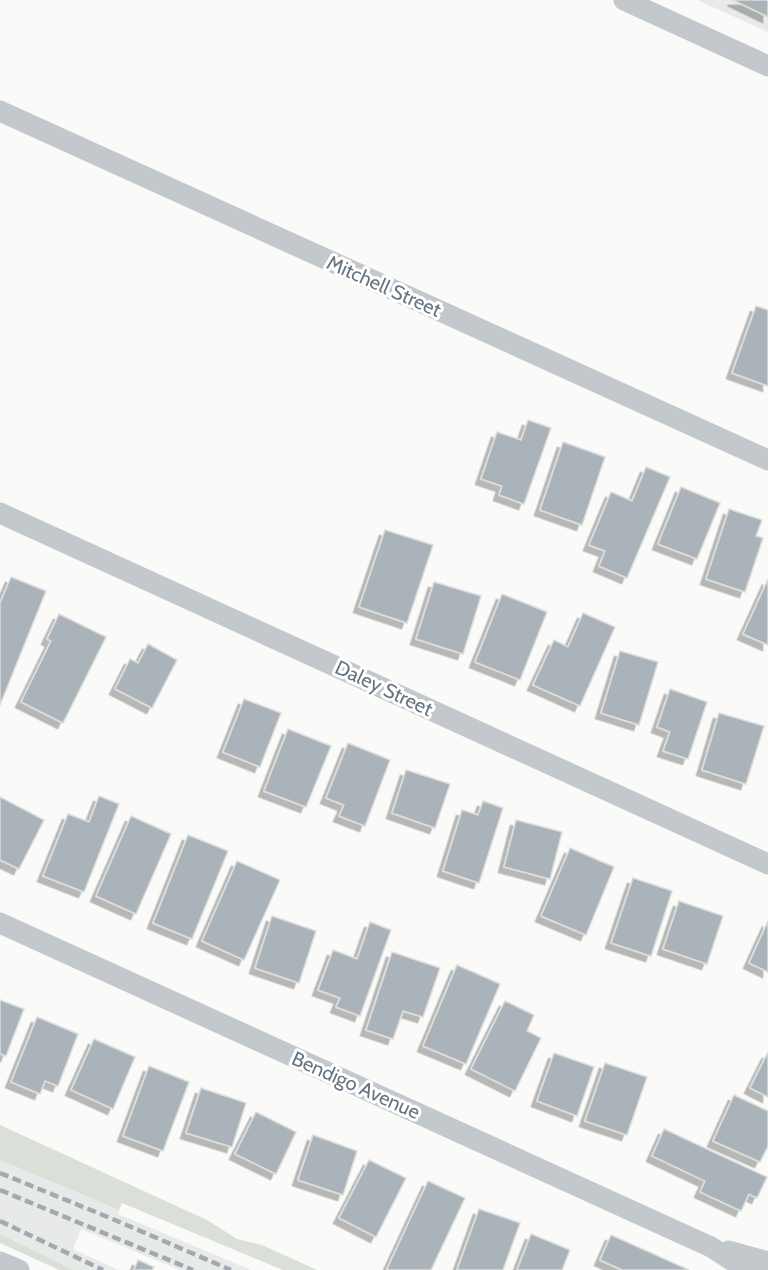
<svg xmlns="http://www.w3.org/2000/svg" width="768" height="1270" font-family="Cabin,sans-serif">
<defs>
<filter id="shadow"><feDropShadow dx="-5.5" dy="5.5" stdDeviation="0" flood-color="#0004"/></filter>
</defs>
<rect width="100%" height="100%" fill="#fafaf8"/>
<!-- built -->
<g fill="#e8e9e9">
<path d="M 697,0 L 768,0 L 768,32 Z"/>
<path d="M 0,1160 L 119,1210 L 118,1214 L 251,1270 L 180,1270 L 81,1229 L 73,1249 L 118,1270 L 74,1270 L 0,1234 Z"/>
</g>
<!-- green -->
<g fill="#dadfd7">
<path d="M 0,1125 L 207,1220 L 237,1239 L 262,1245 L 317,1270 L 283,1270 L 122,1203 L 119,1210 L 0,1160 Z"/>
<path d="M 0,1234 L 74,1270 L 59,1270 L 0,1243 Z"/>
</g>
<!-- building -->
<g fill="#aab3b9" stroke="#dcdcda" stroke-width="1.5" filter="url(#shadow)">
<path d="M 733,0 L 768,0 L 768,17 Z"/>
<path d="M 756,306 L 768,310 L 768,386 L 732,373 Z"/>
<path d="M 528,420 L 551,428 L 524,504 L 499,495 L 502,486 L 481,479 L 497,432 L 521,440 Z"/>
<path d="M 563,442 L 605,457 L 582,525 L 540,510 Z"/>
<path d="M 646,467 L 670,477 L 627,578 L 599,566 L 605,551 L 589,545 L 611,492 L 632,501 Z"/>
<path d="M 681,487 L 720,503 L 697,559 L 658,544 Z"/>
<path d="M 729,509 L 762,520 L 756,536 L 763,538 L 745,592 L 706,579 Z"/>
<path d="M 385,530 L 433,545 L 407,623 L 359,607 Z"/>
<path d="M 11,577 L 46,591 L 0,705 L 0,603 Z"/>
<path d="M 768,579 L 768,645 L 743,634 Z"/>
<path d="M 434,582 L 481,596 L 463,654 L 416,639 Z"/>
<path d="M 502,594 L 547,612 L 520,680 L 475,662 Z"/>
<path d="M 583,613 L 615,627 L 580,706 L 533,685 L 554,640 L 568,647 Z"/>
<path d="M 59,614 L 106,637 L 63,723 L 21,702 L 51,641 L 47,639 Z"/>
<path d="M 148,644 L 177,660 L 152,708 L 115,689 L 130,659 L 138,663 Z"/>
<path d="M 620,651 L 658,662 L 639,725 L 601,713 Z"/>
<path d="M 670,689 L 707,702 L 688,759 L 663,751 L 670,732 L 657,727 Z"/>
<path d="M 244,699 L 281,713 L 260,767 L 223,752 Z"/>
<path d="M 719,713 L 764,726 L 746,784 L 702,770 Z"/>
<path d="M 288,729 L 331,746 L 306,807 L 264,791 Z"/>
<path d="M 348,743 L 390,760 L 365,826 L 339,816 L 344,805 L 326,798 Z"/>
<path d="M 406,770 L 450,784 L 435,828 L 392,813 Z"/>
<path d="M 99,796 L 119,804 L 84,892 L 43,876 L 68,814 L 89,822 Z"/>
<path d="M 0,797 L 44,820 L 19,869 L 0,860 Z"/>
<path d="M 483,801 L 503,808 L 479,883 L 443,871 L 462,810 L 478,815 Z"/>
<path d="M 131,816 L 171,834 L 136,914 L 96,896 Z"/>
<path d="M 516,820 L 562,832 L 550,879 L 504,867 Z"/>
<path d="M 188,835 L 228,851 L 192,939 L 153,923 Z"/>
<path d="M 570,848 L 614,867 L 586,935 L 541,916 Z"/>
<path d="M 237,861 L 280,880 L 244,960 L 202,941 Z"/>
<path d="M 633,878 L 672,891 L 651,956 L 611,943 Z"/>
<path d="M 679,901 L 723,916 L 707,964 L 663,949 Z"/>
<path d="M 272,916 L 316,931 L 299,983 L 255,968 Z"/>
<path d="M 768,921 L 768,972 L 749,963 Z"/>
<path d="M 370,922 L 391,930 L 360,1016 L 336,1007 L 340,998 L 318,990 L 333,950 L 357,959 Z"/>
<path d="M 392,952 L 440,968 L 423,1017 L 403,1011 L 393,1039 L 366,1030 Z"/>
<path d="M 457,965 L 500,984 L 466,1064 L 423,1046 Z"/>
<path d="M 0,1000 L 24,1009 L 6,1056 L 0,1054 Z"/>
<path d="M 505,1001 L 534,1015 L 527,1031 L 541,1038 L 515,1091 L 471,1069 Z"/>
<path d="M 37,1017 L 78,1034 L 58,1086 L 45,1081 L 40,1094 L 11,1082 Z"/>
<path d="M 94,1039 L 135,1057 L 113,1109 L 71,1090 Z"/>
<path d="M 768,1052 L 768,1097 L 750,1088 Z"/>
<path d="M 554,1053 L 594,1067 L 577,1116 L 537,1101 Z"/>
<path d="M 605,1063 L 647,1077 L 627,1135 L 585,1121 Z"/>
<path d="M 149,1066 L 189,1082 L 163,1151 L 123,1136 Z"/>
<path d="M 201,1088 L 246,1103 L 232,1147 L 186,1133 Z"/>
<path d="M 734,1095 L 768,1111 L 768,1146 L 760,1162 L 713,1141 Z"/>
<path d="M 256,1112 L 296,1132 L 276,1174 L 235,1154 Z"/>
<path d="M 664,1129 L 767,1177 L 757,1198 L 749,1194 L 741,1211 L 700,1192 L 705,1181 L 652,1156 Z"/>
<path d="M 313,1135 L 357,1151 L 343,1195 L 298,1180 Z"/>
<path d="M 369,1160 L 406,1178 L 376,1237 L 339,1218 Z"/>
<path d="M 428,1181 L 465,1198 L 431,1270 L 389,1270 L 387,1269 Z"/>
<path d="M 479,1209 L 520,1223 L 503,1270 L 457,1270 Z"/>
<path d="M 531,1234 L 570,1250 L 562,1270 L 517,1270 Z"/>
<path d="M 611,1235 L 689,1270 L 622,1270 L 600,1260 Z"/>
<path d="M 138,1260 L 154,1267 L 152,1270 L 134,1270 Z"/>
</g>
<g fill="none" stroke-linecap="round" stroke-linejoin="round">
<!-- minor -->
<g stroke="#c3c8cc" stroke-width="21">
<path d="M 624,0 L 768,66"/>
<path d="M 0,111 L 768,460"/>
<path d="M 0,513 L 768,864"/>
<path d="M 0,923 L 711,1247 L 747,1270"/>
<path d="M 729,1251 L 768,1262"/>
<path d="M 0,1262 L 19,1270"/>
</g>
<!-- rail -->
<g stroke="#a2aab0" stroke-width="4.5" stroke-dasharray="9 4.5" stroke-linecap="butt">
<path d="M 0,1173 L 115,1220 L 231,1270"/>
<path d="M 0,1190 L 193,1270"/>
<path d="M 0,1221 L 103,1270"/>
</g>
</g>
<g text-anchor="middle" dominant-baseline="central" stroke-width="6" stroke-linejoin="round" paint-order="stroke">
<!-- street labels -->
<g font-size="20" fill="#657683" stroke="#fff">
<text transform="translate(384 286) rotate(24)">Mitchell Street</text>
<text transform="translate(384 688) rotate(25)">Daley Street</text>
<text transform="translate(356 1085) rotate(24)">Bendigo Avenue</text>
</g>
</g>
</svg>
